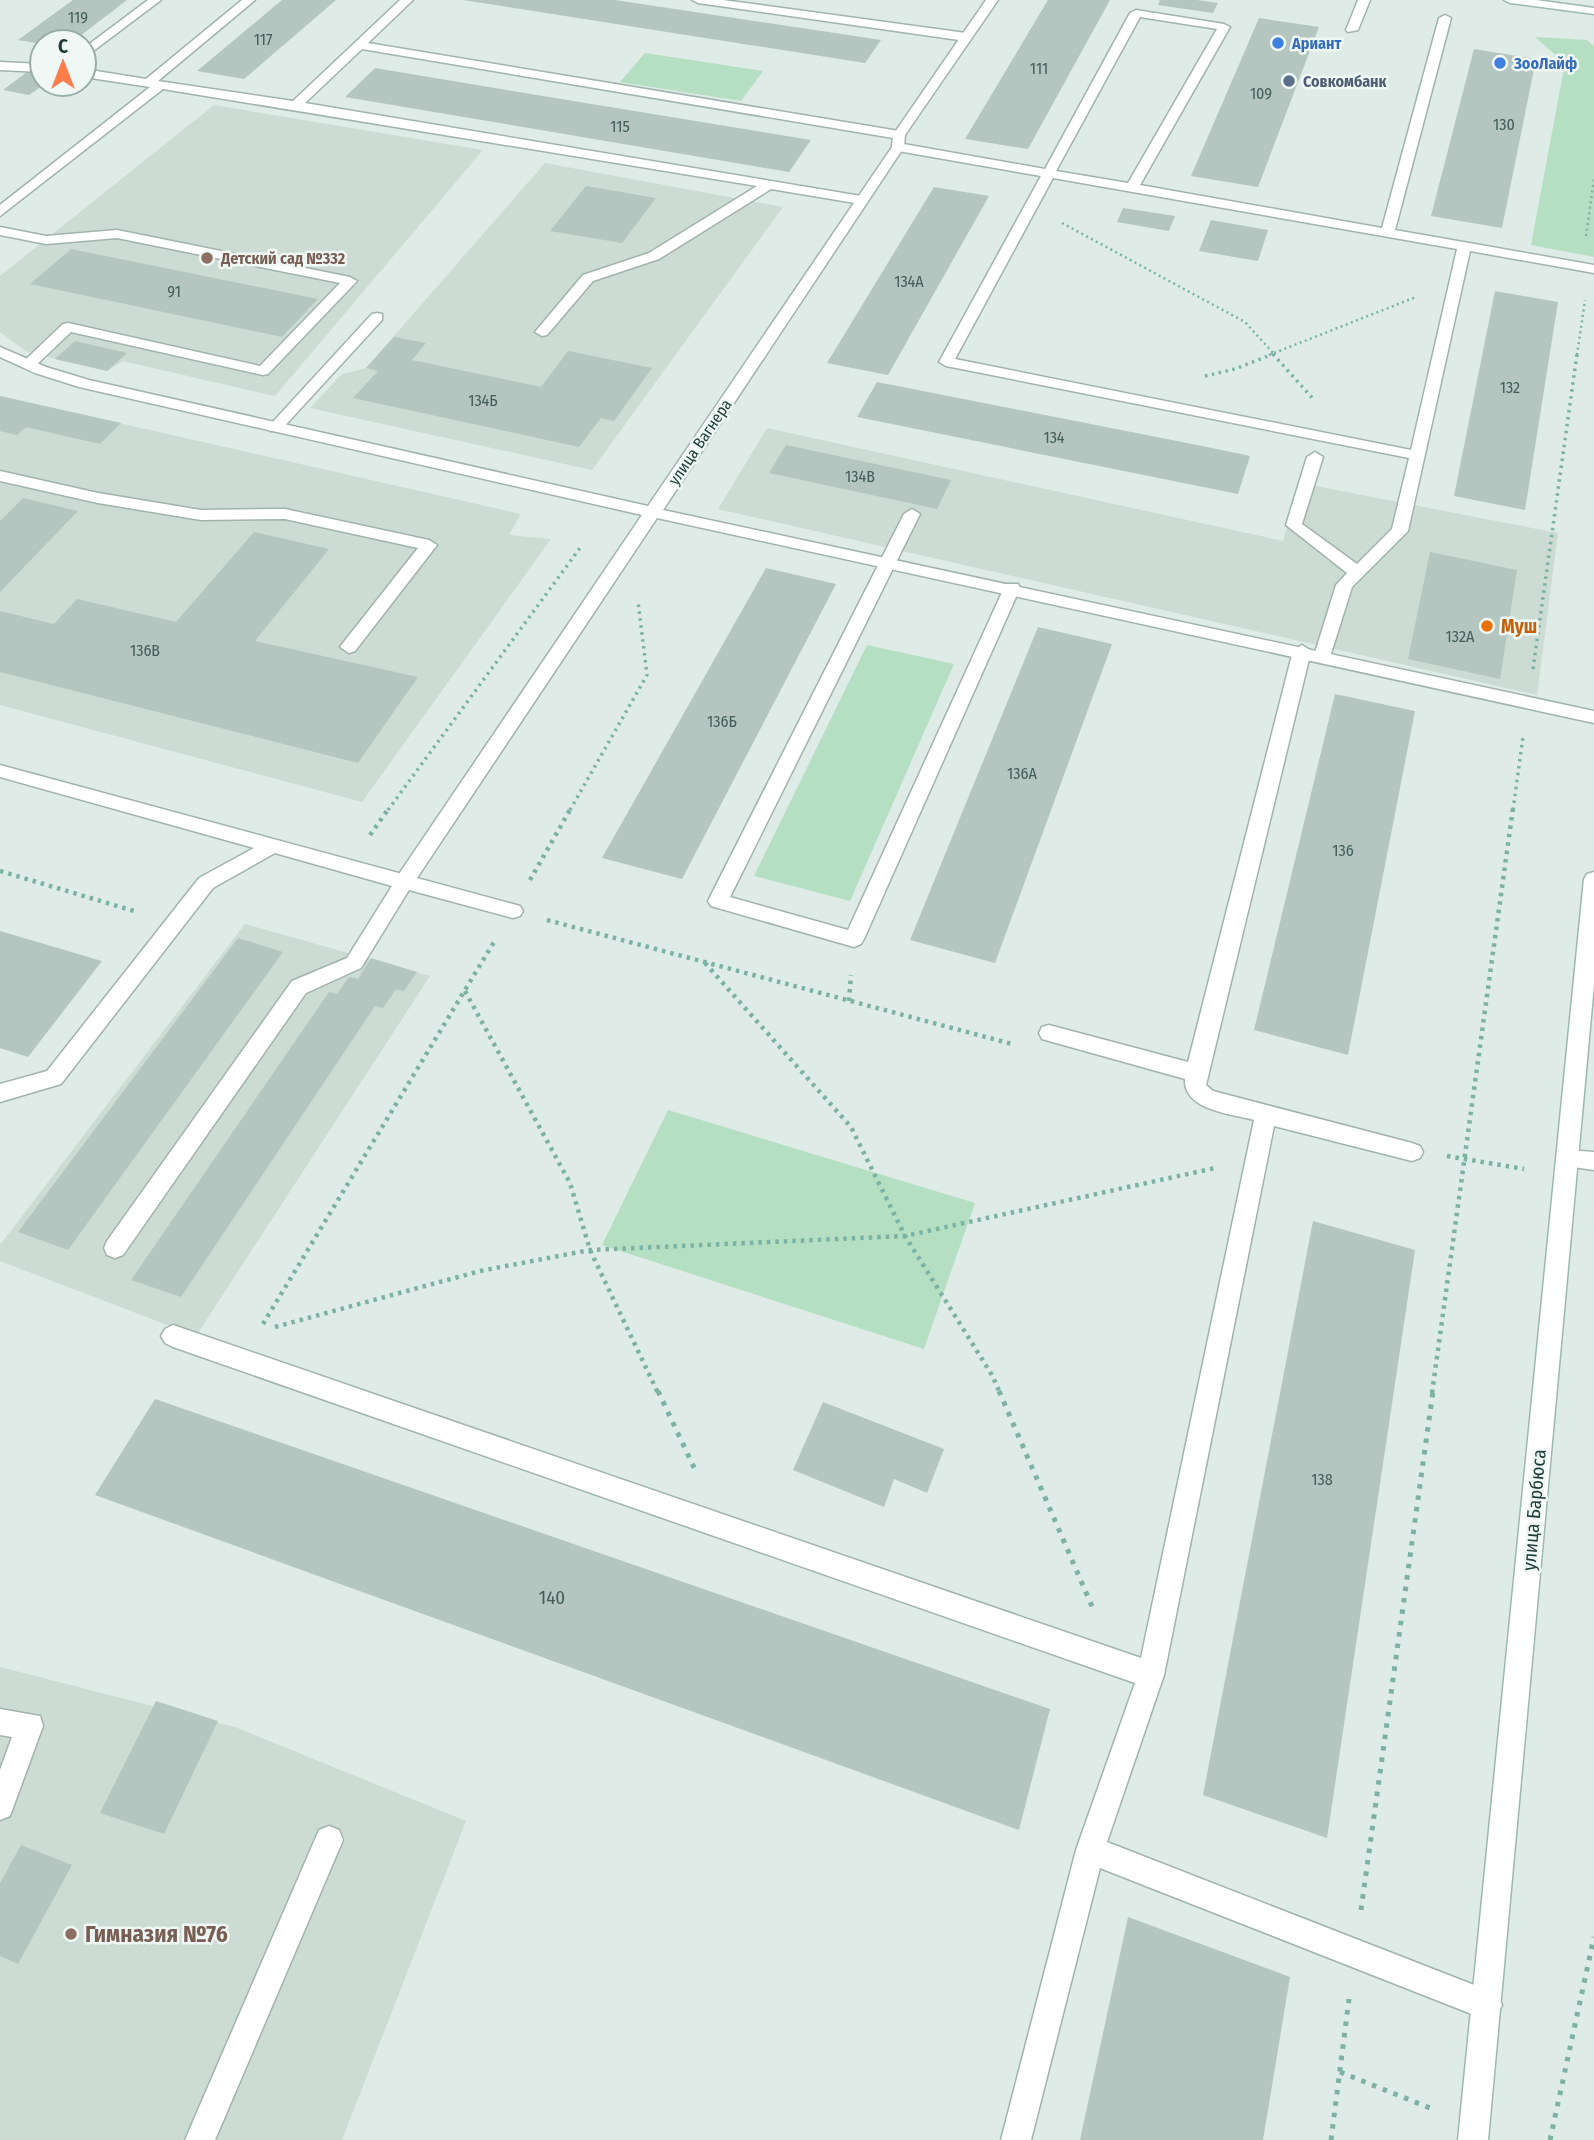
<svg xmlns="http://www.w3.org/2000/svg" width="1594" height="2140" font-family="'Fira Sans Condensed',sans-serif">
<rect width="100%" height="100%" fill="#deebe6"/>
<!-- built -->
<g fill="#cddbd5">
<path d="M 214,105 L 483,150 L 275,396 L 123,361 L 107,371 L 27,352 L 0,332 L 0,276 Z"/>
<path d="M 545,163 L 783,207 L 592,470 L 310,408 L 342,374 L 366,368 Z"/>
<path d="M 0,396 L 521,514 L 509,535 L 551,539 L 362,802 L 0,705 Z"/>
<path d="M 767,428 L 1283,541 L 1300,483 L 1558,533 L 1537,695 L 718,509 Z"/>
<path d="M 245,924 L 430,976 L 196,1336 L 0,1261 L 0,1245 Z"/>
<path d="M 0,1667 L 235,1727 L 466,1821 L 342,2140 L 0,2140 Z"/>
</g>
<!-- green -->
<g fill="#b5dfc2">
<path d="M 1535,37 L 1587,40 L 1594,46 L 1594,257 L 1531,245 L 1565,63 Z"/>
<path d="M 645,53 L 763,71 L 741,101 L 620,82 Z"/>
<path d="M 867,645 L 954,664 L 850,901 L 754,876 Z"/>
<path d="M 668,1110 L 975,1203 L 924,1349 L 602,1245 Z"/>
</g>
<!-- building -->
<g fill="#b4c6bf">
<path d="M 73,0 L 127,0 L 72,42 L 42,42 L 42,44 L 18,40 Z"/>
<path d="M 282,0 L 336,0 L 244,79 L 197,71 Z"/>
<path d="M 463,0 L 615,0 L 881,40 L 865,63 Z"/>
<path d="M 1048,0 L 1110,0 L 1028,149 L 965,139 Z"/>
<path d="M 1160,0 L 1197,0 L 1218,3 L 1213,13 L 1158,5 Z"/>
<path d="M 1259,18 L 1319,27 L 1258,187 L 1191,176 Z"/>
<path d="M 1474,49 L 1536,59 L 1502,228 L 1431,216 Z"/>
<path d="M 375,68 L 489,87 L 811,140 L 789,172 L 345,97 Z"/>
<path d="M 27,72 L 42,75 L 42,86 L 29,95 L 3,90 Z"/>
<path d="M 586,186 L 656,198 L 622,243 L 550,231 Z"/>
<path d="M 934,187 L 989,196 L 888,375 L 827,363 Z"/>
<path d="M 1123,208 L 1175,216 L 1169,231 L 1117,222 Z"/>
<path d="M 1211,220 L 1268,230 L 1258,261 L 1199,251 Z"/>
<path d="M 71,249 L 318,299 L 282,337 L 30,284 Z"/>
<path d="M 1495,291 L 1558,302 L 1525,510 L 1454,496 Z"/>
<path d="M 394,337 L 426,343 L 412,360 L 541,387 L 568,351 L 652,368 L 614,421 L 601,418 L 579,447 L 353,398 L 378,371 L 366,368 Z"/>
<path d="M 75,341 L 127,353 L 107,371 L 55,359 Z"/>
<path d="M 877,382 L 1202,446 L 1250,456 L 1238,494 L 857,417 Z"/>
<path d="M 0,396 L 121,423 L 100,444 L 26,427 L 17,435 L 0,431 Z"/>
<path d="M 786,445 L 951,480 L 937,509 L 769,473 Z"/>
<path d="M 23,498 L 78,511 L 0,592 L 0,521 Z"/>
<path d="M 254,532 L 329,549 L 255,641 L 418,677 L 358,763 L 0,672 L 0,611 L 54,624 L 77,599 L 176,622 Z"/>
<path d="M 1430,552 L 1517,570 L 1500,679 L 1408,659 Z"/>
<path d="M 766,568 L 836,584 L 682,879 L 602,858 Z"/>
<path d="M 1038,627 L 1112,644 L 995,963 L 910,940 Z"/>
<path d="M 1335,694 L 1415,711 L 1348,1055 L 1254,1030 Z"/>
<path d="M 0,931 L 102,961 L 28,1057 L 0,1048 Z"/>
<path d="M 238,938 L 283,952 L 68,1250 L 18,1232 Z"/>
<path d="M 371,958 L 417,972 L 404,991 L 396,989 L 383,1008 L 375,1006 L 181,1297 L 131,1280 L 329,992 L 337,994 L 349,977 L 358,979 Z"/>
<path d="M 1313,1221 L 1415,1250 L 1327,1838 L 1203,1795 Z"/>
<path d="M 155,1399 L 1050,1709 L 1019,1830 L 95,1495 Z"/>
<path d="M 823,1402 L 944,1449 L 927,1493 L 894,1479 L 884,1507 L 793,1470 Z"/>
<path d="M 156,1701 L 218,1721 L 164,1834 L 100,1813 Z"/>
<path d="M 21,1845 L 72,1865 L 18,1964 L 0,1956 L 0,1883 Z"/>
<path d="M 1128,1917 L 1290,1977 L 1263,2140 L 1080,2140 Z"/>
</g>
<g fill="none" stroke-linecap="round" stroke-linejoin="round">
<defs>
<g id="lane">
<path d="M 148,0 L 161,0 L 84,58 L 84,48 Z"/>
<path d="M 242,0 L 255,0 L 158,81 L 293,101 L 400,0 L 413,0 L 368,43 L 899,131 L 905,135 L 899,139 L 362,49 L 305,103 L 861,196 L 868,200 L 861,204 L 771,189 L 659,259 L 593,281 L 547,335 L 542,336 L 535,332 L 583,275 L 649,253 L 757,186 L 163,89 L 0,216 L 0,205 L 150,87 L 84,77 L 84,69 L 146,79 Z"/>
<path d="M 692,0 L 723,0 L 966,33 L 972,37 L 966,41 L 698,3 Z"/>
<path d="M 1358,0 L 1370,0 L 1358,30 L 1348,32 L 1346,30 Z"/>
<path d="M 1136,10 L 1224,24 L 1230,27 L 1140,185 L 1382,228 L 1439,18 L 1445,15 L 1451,18 L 1395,230 L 1594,265 L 1594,273 L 1470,251 L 1408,531 L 1352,587 L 1329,660 L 1323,662 L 1314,656 L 1336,585 L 1347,573 L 1286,525 L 1307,457 L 1315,452 L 1323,457 L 1302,524 L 1357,564 L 1392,529 L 1409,458 L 946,366 L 939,362 L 1041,176 L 898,151 L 892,147 L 898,143 L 1045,169 L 1130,13 ZM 1140,17 L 1217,29 L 1128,183 L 1056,171 ZM 1053,178 L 1457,249 L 1411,450 L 955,359 Z"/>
<path d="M 0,62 L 42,64 L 42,72 L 0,70 Z"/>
<path d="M 0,227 L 46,236 L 117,230 L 350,277 L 357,281 L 268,374 L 263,375 L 71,332 L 33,368 L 28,369 L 21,365 L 23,362 L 63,324 L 68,323 L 260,366 L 340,283 L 117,238 L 46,244 L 0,235 Z"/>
<path d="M 377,313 L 382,314 L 382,320 L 280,431 L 270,431 L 267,428 L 270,425 L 372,314 Z"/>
<path d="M 0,471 L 98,493 L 201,510 L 285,509 L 429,540 L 437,545 L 355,651 L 349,653 L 340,647 L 343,643 L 418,548 L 285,519 L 201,520 L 98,503 L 0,481 Z"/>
<path d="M 912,509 L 920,514 L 730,897 L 848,930 L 1004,588 L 1006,584 L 1018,584 L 1020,588 L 864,939 L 861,944 L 854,947 L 711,906 L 708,901 L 904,514 Z"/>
<path d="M 1302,645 L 1311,651 L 1206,1085 L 1213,1091 L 1412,1143 L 1420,1146 L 1423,1152 L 1420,1158 L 1412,1161 L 1274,1126 L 1164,1675 L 1107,1842 L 1487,1990 L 1497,1995 L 1502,2005 L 1497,2015 L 1487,2020 L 1100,1868 L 1031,2140 L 1001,2140 L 1076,1850 L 1135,1683 L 173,1347 L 165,1343 L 161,1336 L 165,1329 L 173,1325 L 1141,1658 L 1254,1120 C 1231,1114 1183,1110 1185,1079 L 1049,1041 L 1042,1039 L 1039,1033 L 1042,1027 L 1049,1025 L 1188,1062 L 1293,651 Z"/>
<path d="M 0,765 L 513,904 L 520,906 L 523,911 L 520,916 L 513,918 L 409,890 L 361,968 L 306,993 L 123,1255 L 115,1258 L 107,1255 L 104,1248 L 107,1241 L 292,981 L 347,958 L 392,886 L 275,853 L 213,888 L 61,1084 L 0,1102 L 0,1084 L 47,1071 L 199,878 L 254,848 L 0,777 Z"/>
<path d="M 1568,1150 L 1594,1152 L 1594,1170 L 1560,1165 L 1557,1159 L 1560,1153 Z"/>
<path d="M 0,1709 L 40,1716 L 43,1726 L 10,1816 L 0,1820 L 0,1770 L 12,1737 L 0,1735 Z"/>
<path d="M 329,1826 L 339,1830 L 343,1840 L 215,2140 L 185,2140 L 319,1830 Z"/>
</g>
<path id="street" d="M 986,0 L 998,0 L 905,135 L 904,147 L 663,510 L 1594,711 L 1594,723 L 657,518 L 411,887 L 404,889 L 397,887 L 394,882 L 397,877 L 642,515 L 79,387 L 35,373 L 0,357 L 0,347 L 46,367 L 89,380 L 648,506 L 892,147 L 893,135 Z"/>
<g id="secondary">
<path d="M 1504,0 L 1536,0 L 1594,8 L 1594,14 L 1510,3 Z"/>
<path d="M 1594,872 L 1594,984 L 1488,2140 L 1458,2140 L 1584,879 L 1587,874 Z"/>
</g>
</defs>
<!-- lane casing -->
<use href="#lane" stroke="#a1b3ad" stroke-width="3"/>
<!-- street casing -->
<use href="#street" stroke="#a1b3ad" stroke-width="3"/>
<!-- secondary casing -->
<use href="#secondary" stroke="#9cb8af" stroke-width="3"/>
<!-- path-far3 -->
<g stroke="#7cb2a3" stroke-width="2.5" stroke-dasharray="2 3.5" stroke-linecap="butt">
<path d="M 1062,223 L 1245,322 L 1275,355"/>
<path d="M 1586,236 L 1594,179"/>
<path d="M 1269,355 L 1416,297"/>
<path d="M 1577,355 L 1585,300"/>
</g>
<!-- path-far2 -->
<g stroke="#7cb2a3" stroke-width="3.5" stroke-dasharray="2.5 4.5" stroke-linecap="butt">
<path d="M 1273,354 L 1315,401"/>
<path d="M 1205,376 L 1235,369 L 1273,354"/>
<path d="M 1533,669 L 1577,354"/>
<path d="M 388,810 L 580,548"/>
<path d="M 570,810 L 647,675 L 638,601"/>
<path d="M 1513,810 L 1523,737"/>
</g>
<!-- path-far1 -->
<g stroke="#7cb2a3" stroke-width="4.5" stroke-dasharray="3.5 5" stroke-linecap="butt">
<path d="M 370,835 L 389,808"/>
<path d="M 0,871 L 134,911"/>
<path d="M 530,880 L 571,808"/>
<path d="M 547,920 L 1012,1044"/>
<path d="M 705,963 L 851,1127 L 905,1236 L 992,1375 L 1000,1393"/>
<path d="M 465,991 L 570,1183 L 590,1250 L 658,1393"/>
<path d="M 849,1001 L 851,975"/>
<path d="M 1447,1156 L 1524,1169"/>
<path d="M 263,1324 L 494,942"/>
<path d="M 275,1327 L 480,1271 L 590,1250 L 905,1236 L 1215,1168"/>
<path d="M 1432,1393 L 1513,808"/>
</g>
<!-- path -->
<g stroke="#7cb2a3" stroke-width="5" stroke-dasharray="4.5 7" stroke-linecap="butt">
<path d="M 658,1391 L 697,1474"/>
<path d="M 999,1391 L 1094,1611"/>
<path d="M 1361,1910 L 1433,1391"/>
<path d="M 1340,2072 L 1430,2108"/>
<path d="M 1331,2140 L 1349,1999"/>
<path d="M 1550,2140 L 1594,1937"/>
</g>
<!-- lane -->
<use href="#lane" fill="#fff" fill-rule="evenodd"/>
<!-- street -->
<use href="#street" fill="#fff" fill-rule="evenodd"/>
<!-- secondary -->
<use href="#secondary" fill="#fff" fill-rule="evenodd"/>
</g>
<!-- markers -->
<g fill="#3f7fe0" stroke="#eff8f4" stroke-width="2.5">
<circle cx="1278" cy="43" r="7"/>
<circle cx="1500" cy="63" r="7"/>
</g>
<circle fill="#5c6f8a" stroke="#eff8f4" stroke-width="2.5" cx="1289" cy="81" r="7"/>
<g fill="#8d6e63" stroke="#eff8f4" stroke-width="2.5">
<circle cx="207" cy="258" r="7"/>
<circle cx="71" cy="1934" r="7"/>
</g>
<circle fill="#e8710a" stroke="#eff8f4" stroke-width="2.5" cx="1487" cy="626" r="7"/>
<g text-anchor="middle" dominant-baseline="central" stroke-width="5" stroke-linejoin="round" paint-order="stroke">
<!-- number labels -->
<g font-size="16" fill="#445e58">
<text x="78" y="17">119</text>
<text x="263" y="39">117</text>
<text x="1039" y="68">111</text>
<text x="1261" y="93">109</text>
<text x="1504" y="124">130</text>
<text x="620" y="126">115</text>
<text x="909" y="281">134А</text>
<text x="174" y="291">91</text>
<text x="1510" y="387">132</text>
<text x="483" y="400">134Б</text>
<text x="1054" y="437">134</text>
<text x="860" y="476">134В</text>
<text x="1460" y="636">132А</text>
<text x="145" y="650">136В</text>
<text x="722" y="721">136Б</text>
<text x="1022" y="773">136А</text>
<text x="1343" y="850">136</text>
<text x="1322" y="1479">138</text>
</g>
<!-- far-shop labels -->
<g font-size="16" font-weight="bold" fill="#366cbe" stroke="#eff8f4" text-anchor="start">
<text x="1292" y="43">Ариант</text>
<text x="1514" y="63">ЗооЛайф</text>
</g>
<!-- far-service labels -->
<g font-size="16" font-weight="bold" fill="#4e5e75" stroke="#eff8f4" text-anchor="start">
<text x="1303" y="81">Совкомбанк</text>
</g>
<!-- far-education labels -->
<g font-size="16" font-weight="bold" fill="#785e54" stroke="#eff8f4" text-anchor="start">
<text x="221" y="258">Детский cад №332</text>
</g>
<!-- far-street labels -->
<g font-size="16" fill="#1e3c35" stroke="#eff8f4">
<text transform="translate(700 442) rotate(-56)">улица Вагнера</text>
</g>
<!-- food labels -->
<g font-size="19" font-weight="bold" fill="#c56008" stroke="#eff8f4" text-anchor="start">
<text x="1501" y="626">Муш</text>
</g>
<!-- street labels -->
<g font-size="19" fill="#1e3c35" stroke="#eff8f4">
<text transform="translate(1534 1510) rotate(-85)">улица Барбюса</text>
</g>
<!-- near-number labels -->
<g font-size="19" fill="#445e58">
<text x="552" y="1597">140</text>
</g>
<!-- near-education labels -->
<g font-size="23" font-weight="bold" fill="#785e54" stroke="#eff8f4" text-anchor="start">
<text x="85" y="1934">Гимназия №76</text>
</g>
</g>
<!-- north arrow -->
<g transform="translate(63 63)"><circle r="33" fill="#eff8f4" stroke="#9bada8" stroke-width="2"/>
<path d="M0-5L12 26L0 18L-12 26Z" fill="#fd7e4b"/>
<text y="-10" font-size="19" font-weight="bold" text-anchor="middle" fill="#1e3c35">С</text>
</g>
</svg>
